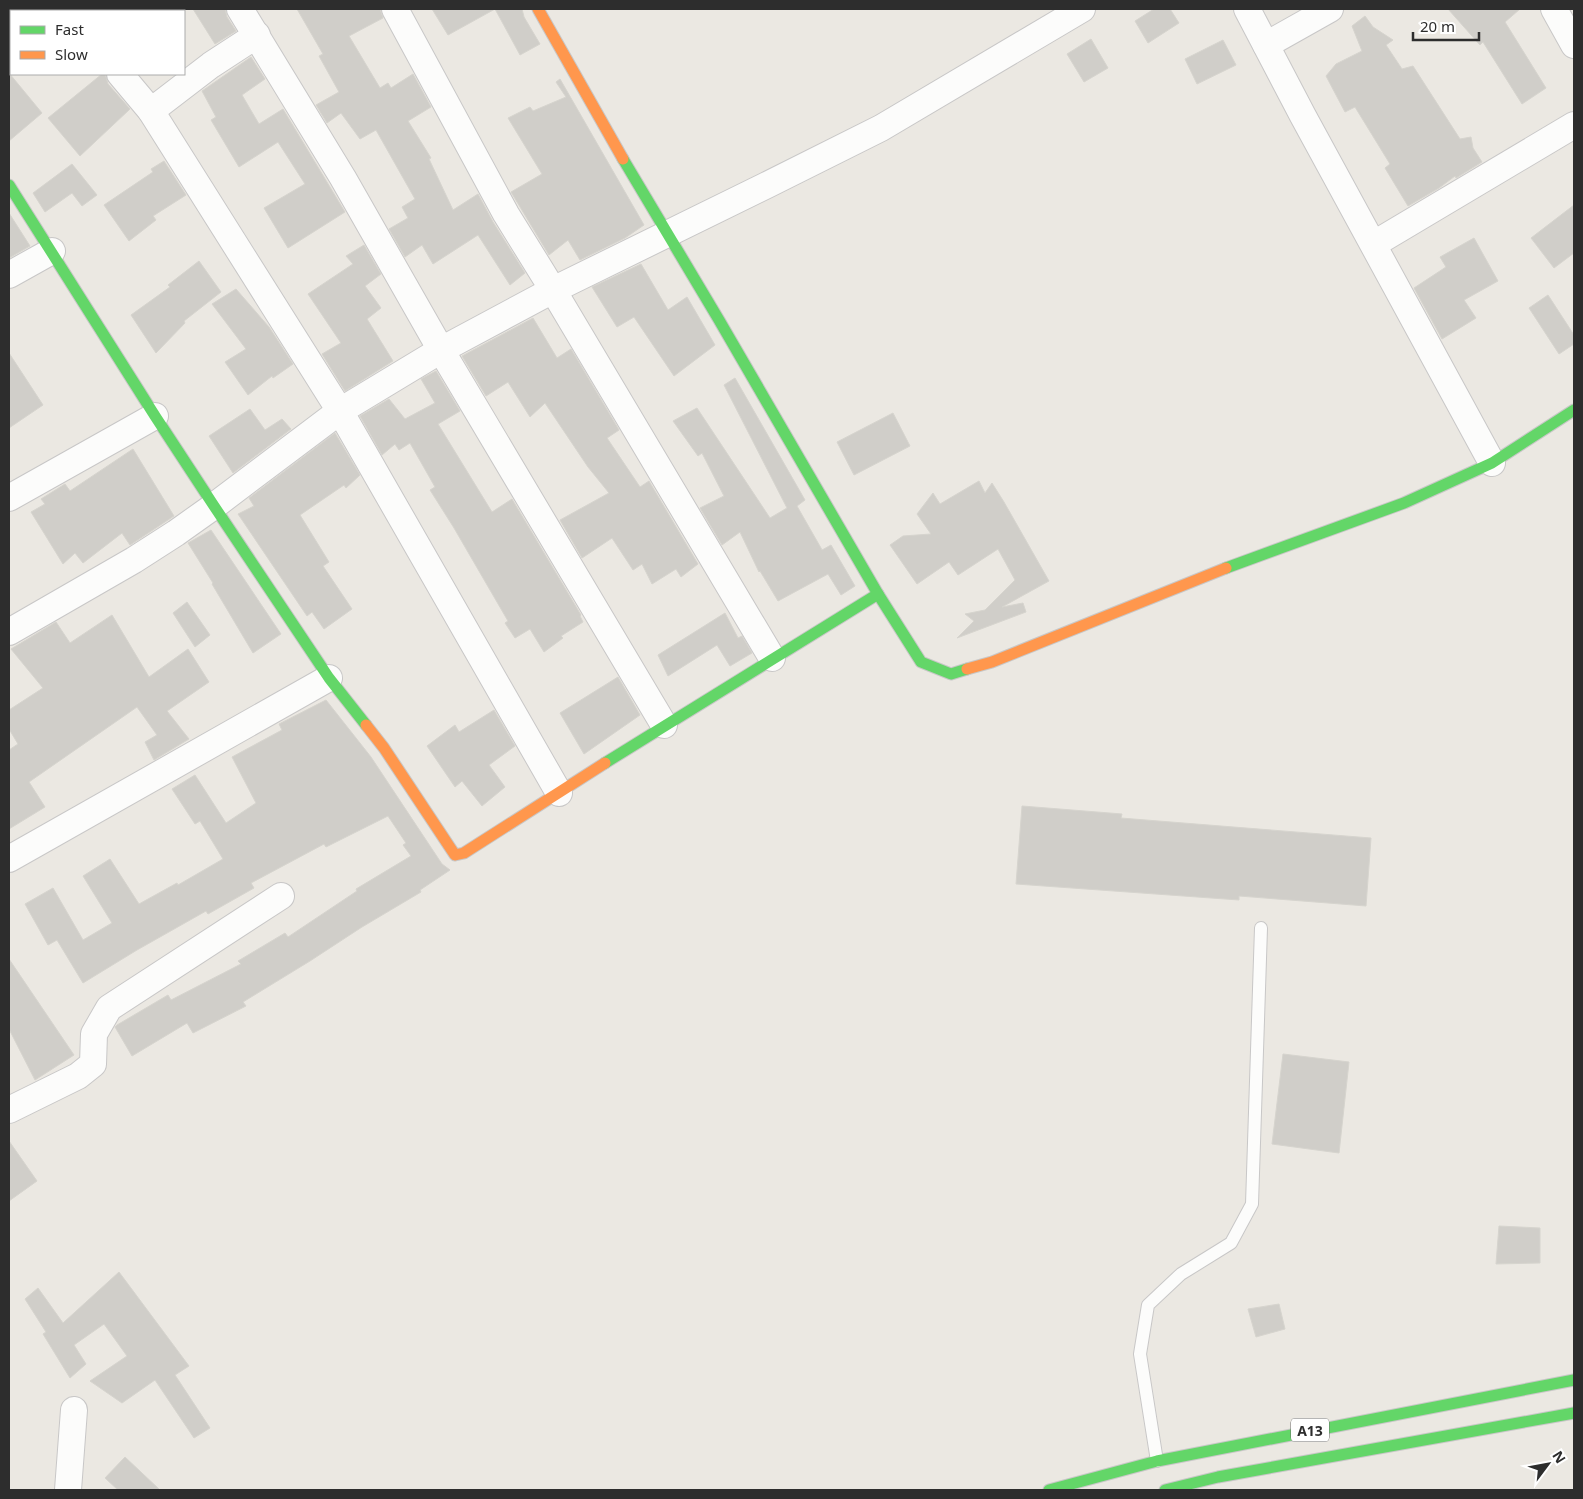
<svg xmlns="http://www.w3.org/2000/svg" width="1583" height="1499" font-family="'Noto Sans',sans-serif">
<rect width="100%" height="100%" fill="#ebe8e2"/>
<!-- building -->
<g fill="#d0cec9" stroke="#d6d4ce">
<path d="M 193,9 L 225,9 L 227,17 L 236,31 L 215,44 Z"/>
<path d="M 297,9 L 380,9 L 383,18 L 349,36 L 380,88 L 388,83 L 391,88 L 413,74 L 431,107 L 408,121 L 431,158 L 429,159 L 453,210 L 478,194 L 493,222 L 525,273 L 510,285 L 478,235 L 433,264 L 422,245 L 405,257 L 389,229 L 408,218 L 402,207 L 415,199 L 376,130 L 360,139 L 341,113 L 327,123 L 316,105 L 339,92 L 319,56 L 323,54 Z"/>
<path d="M 432,9 L 522,9 L 524,17 L 540,44 L 520,55 L 495,9 L 448,35 Z"/>
<path d="M 1154,9 L 1170,9 L 1179,23 L 1148,43 L 1135,21 Z"/>
<path d="M 1448,9 L 1520,9 L 1505,22 L 1546,88 L 1522,104 L 1483,42 L 1480,45 Z"/>
<path d="M 1365,16 L 1373,27 L 1393,40 L 1386,45 L 1402,69 L 1413,66 L 1460,139 L 1471,137 L 1473,148 L 1482,162 L 1456,178 L 1455,176 L 1439,188 L 1408,206 L 1385,168 L 1390,164 L 1355,107 L 1345,112 L 1326,76 L 1336,64 L 1362,51 L 1352,26 Z"/>
<path d="M 1091,39 L 1108,68 L 1084,82 L 1067,54 Z"/>
<path d="M 1223,40 L 1236,65 L 1197,84 L 1185,59 Z"/>
<path d="M 251,57 L 265,79 L 242,95 L 259,124 L 283,109 L 345,212 L 288,248 L 264,208 L 305,184 L 278,142 L 239,167 L 211,120 L 216,117 L 202,91 Z"/>
<path d="M 9,73 L 42,113 L 9,141 Z"/>
<path d="M 102,74 L 105,74 L 108,84 L 130,109 L 80,156 L 48,118 Z"/>
<path d="M 560,79 L 644,225 L 625,238 L 580,260 L 568,240 L 549,255 L 511,192 L 542,174 L 508,118 L 530,107 L 533,111 L 566,97 L 556,82 Z"/>
<path d="M 164,161 L 186,195 L 153,216 L 156,220 L 129,241 L 104,205 L 153,172 L 151,169 Z"/>
<path d="M 72,164 L 97,195 L 82,206 L 72,193 L 45,212 L 33,193 Z"/>
<path d="M 1574,205 L 1574,253 L 1554,268 L 1531,238 Z"/>
<path d="M 9,213 L 30,246 L 9,258 Z"/>
<path d="M 1474,238 L 1498,281 L 1464,300 L 1476,318 L 1442,339 L 1414,288 L 1446,267 L 1440,257 Z"/>
<path d="M 364,245 L 381,274 L 365,286 L 381,308 L 367,319 L 393,361 L 345,391 L 322,354 L 341,343 L 308,294 L 353,264 L 346,256 Z"/>
<path d="M 199,261 L 221,292 L 184,321 L 185,323 L 156,353 L 131,315 L 170,287 L 168,285 Z"/>
<path d="M 641,264 L 668,310 L 687,297 L 715,345 L 674,376 L 634,317 L 617,327 L 592,287 Z"/>
<path d="M 236,289 L 269,327 L 293,364 L 273,378 L 272,376 L 248,395 L 225,362 L 246,349 L 212,304 Z"/>
<path d="M 1548,295 L 1574,335 L 1574,344 L 1559,354 L 1529,308 Z"/>
<path d="M 533,318 L 557,358 L 571,349 L 619,430 L 607,438 L 640,487 L 649,481 L 698,564 L 681,577 L 676,569 L 652,584 L 642,564 L 633,570 L 612,538 L 582,558 L 560,520 L 609,493 L 588,467 L 545,403 L 530,417 L 508,382 L 486,396 L 462,356 Z"/>
<path d="M 9,353 L 43,405 L 9,428 Z"/>
<path d="M 436,371 L 460,411 L 438,424 L 492,512 L 512,499 L 581,615 L 580,616 L 583,622 L 561,636 L 563,638 L 544,652 L 530,629 L 515,638 L 505,623 L 508,621 L 454,528 L 430,490 L 435,487 L 410,443 L 399,450 L 395,444 L 382,455 L 360,416 L 389,399 L 405,419 L 435,403 L 421,379 Z"/>
<path d="M 735,378 L 805,500 L 797,506 L 821,548 L 822,550 L 831,545 L 855,586 L 841,595 L 828,574 L 778,601 L 760,571 L 759,572 L 740,532 L 722,545 L 700,508 L 724,496 L 702,453 L 698,456 L 673,421 L 697,408 L 770,518 L 787,508 L 724,385 Z"/>
<path d="M 250,409 L 265,430 L 282,419 L 291,429 L 233,473 L 209,436 Z"/>
<path d="M 893,413 L 910,446 L 854,475 L 837,442 Z"/>
<path d="M 335,433 L 360,475 L 346,488 L 344,485 L 300,515 L 329,562 L 323,566 L 352,609 L 324,629 L 312,612 L 307,616 L 238,514 L 254,506 L 249,498 Z"/>
<path d="M 133,449 L 174,516 L 130,545 L 122,533 L 83,563 L 75,553 L 63,564 L 31,512 L 45,504 L 41,499 L 65,484 L 70,491 Z"/>
<path d="M 979,481 L 985,493 L 992,483 L 1004,502 L 1049,581 L 1002,607 L 1023,603 L 1026,612 L 957,638 L 974,621 L 965,614 L 985,610 L 1015,580 L 998,549 L 958,575 L 949,562 L 917,584 L 890,545 L 903,536 L 931,534 L 917,514 L 933,493 L 940,504 Z"/>
<path d="M 211,530 L 281,634 L 253,653 L 212,584 L 213,583 L 188,543 Z"/>
<path d="M 187,602 L 210,635 L 195,647 L 173,613 Z"/>
<path d="M 725,613 L 738,638 L 742,636 L 752,653 L 730,666 L 717,645 L 668,676 L 658,655 Z"/>
<path d="M 112,615 L 149,677 L 188,649 L 209,682 L 167,711 L 189,739 L 154,760 L 145,742 L 157,735 L 137,707 L 29,782 L 45,807 L 9,829 L 9,750 L 18,744 L 9,729 L 9,710 L 43,688 L 11,649 L 56,622 L 70,643 Z"/>
<path d="M 618,677 L 640,715 L 584,754 L 560,713 Z"/>
<path d="M 326,700 L 371,757 L 442,864 L 450,870 L 420,890 L 421,892 L 362,927 L 310,961 L 243,1002 L 246,1006 L 193,1033 L 187,1023 L 132,1056 L 115,1027 L 117,1025 L 168,995 L 171,1000 L 241,964 L 238,961 L 285,933 L 288,937 L 357,891 L 356,889 L 411,856 L 403,845 L 406,843 L 388,816 L 326,847 L 324,844 L 251,883 L 254,888 L 208,914 L 206,911 L 137,950 L 83,983 L 57,940 L 48,945 L 25,904 L 53,888 L 83,940 L 112,923 L 83,876 L 110,859 L 139,904 L 177,883 L 178,885 L 223,859 L 200,821 L 195,824 L 172,789 L 195,775 L 226,823 L 256,803 L 232,757 L 282,730 L 279,724 Z"/>
<path d="M 494,710 L 515,746 L 489,765 L 505,787 L 482,806 L 462,781 L 455,787 L 427,746 L 455,725 L 459,732 Z"/>
<path d="M 1022,806 L 1122,814 L 1121,818 L 1371,838 L 1366,906 L 1239,896 L 1239,900 L 1016,884 Z"/>
<path d="M 9,959 L 74,1055 L 35,1080 L 9,1029 Z"/>
<path d="M 1283,1054 L 1349,1062 L 1339,1153 L 1272,1144 Z"/>
<path d="M 9,1141 L 37,1181 L 9,1201 Z"/>
<path d="M 1499,1226 L 1540,1228 L 1540,1263 L 1496,1264 Z"/>
<path d="M 119,1272 L 189,1366 L 175,1375 L 210,1428 L 194,1438 L 155,1380 L 122,1403 L 90,1381 L 127,1356 L 104,1324 L 74,1345 L 86,1364 L 70,1378 L 43,1334 L 46,1332 L 25,1299 L 38,1288 L 63,1323 Z"/>
<path d="M 1279,1304 L 1285,1329 L 1256,1337 L 1248,1309 Z"/>
<path d="M 125,1457 L 160,1490 L 118,1490 L 105,1478 Z"/>
</g>
<g fill="none" stroke-linecap="round" stroke-linejoin="round">
<defs>
<path id="lane" d="M 1157,1461 L 1140,1354 L 1148,1305 L 1181,1274 L 1231,1243 L 1252,1204 L 1261,928"/>
<g id="street">
<path d="M 71,9 L 73,11"/>
<path d="M 240,9 L 343,178 L 441,350 L 664,725"/>
<path d="M 395,9 L 506,214 L 553,290 L 772,658"/>
<path d="M 1247,9 L 1303,116 L 1492,463"/>
<path d="M 1554,9 L 1574,45"/>
<path d="M 31,11 L 34,9"/>
<path d="M 9,28 L 11,26"/>
<path d="M 1266,45 L 1330,9"/>
<path d="M 120,74 L 151,111 L 211,65 L 257,35"/>
<path d="M 151,111 L 340,411 L 559,793"/>
<path d="M 1374,244 L 1574,125"/>
<path d="M 9,275 L 52,251"/>
<path d="M 9,498 L 155,416"/>
<path d="M 9,632 L 134,560 L 176,533 L 214,506 L 340,411 L 441,350 L 553,290 L 767,185 L 881,128 L 1082,9"/>
<path d="M 9,859 L 329,678"/>
<path d="M 9,1110 L 78,1076 L 93,1064 L 94,1034 L 109,1008 L 281,896"/>
<path d="M 68,1490 L 74,1410"/>
</g>
<g id="fast">
<path d="M 623,159 L 719,320 L 878,594 L 921,662 L 951,674 L 967,669"/>
<path d="M 9,185 L 155,416 L 214,506 L 329,678 L 366,725"/>
<path d="M 1226,568 L 1404,503 L 1492,463 L 1574,410"/>
<path d="M 605,763 L 878,594"/>
<path d="M 1049,1490 L 1157,1461 L 1574,1380"/>
<path d="M 1165,1490 L 1218,1477 L 1574,1413"/>
</g>
<g id="slow">
<path d="M 538,9 L 623,159"/>
<path d="M 967,669 L 992,662 L 1226,568"/>
<path d="M 366,725 L 384,748 L 455,855 L 464,853 L 605,763"/>
</g>
</defs>
<!-- lane casing -->
<use href="#lane" stroke="#c8c7c7" stroke-width="14"/>
<!-- street casing -->
<use href="#street" stroke="#c8c7c7" stroke-width="28"/>
<!-- fast casing -->
<use href="#fast" stroke="#c8c7c7" stroke-width="13"/>
<!-- slow casing -->
<use href="#slow" stroke="#c8c7c7" stroke-width="13"/>
<!-- lane -->
<use href="#lane" stroke="#fcfcfb" stroke-width="12"/>
<!-- street -->
<use href="#street" stroke="#fcfcfb" stroke-width="26"/>
<!-- fast -->
<use href="#fast" stroke="#63d668" stroke-width="11"/>
<!-- slow -->
<use href="#slow" stroke="#ff974d" stroke-width="11"/>
</g>
<g text-anchor="middle" dominant-baseline="central" stroke-width="4" stroke-linejoin="round" paint-order="stroke">
<!-- shield labels -->
<rect fill="#fff" stroke="#6c6c6c" stroke-width="1" x="1291" y="1418.5" width="38" height="23" rx="4"/>
<g font-size="14" font-weight="bold" fill="#2d2d2d">
<text x="1310" y="1430">A13</text>
</g>
</g>
<!-- border -->
<rect width="1583" height="1499" fill="none" stroke="#2d2d2d" stroke-width="20"/>
<!-- legend -->
<rect x="10" y="10" width="175" height="65" fill="#ffffff" stroke="#ababab"/>
<rect x="20" y="26" width="25" height="8" fill="#63d668" stroke="#ababab"/>
<text x="55" y="35" font-size="15" fill="#2d2d2d">Fast</text>
<rect x="20" y="51" width="25" height="8" fill="#ff974d" stroke="#ababab"/>
<text x="55" y="60" font-size="15" fill="#2d2d2d">Slow</text>
<!-- north arrow -->
<g transform="translate(1548 1464) rotate(58)" stroke="#ffffff" stroke-width="4" paint-order="stroke">
<path d="M0-4L9 19L0 12L-9 19Z" fill="#2d2d2d"/>
<text y="-8" font-size="14" font-weight="bold" text-anchor="middle" fill="#2d2d2d">N</text>
</g>
<!-- scale -->
<path d="M1413 32v8h66v-8" fill="none" stroke="#2d2d2d" stroke-width="2.5"/>
<text x="1420" y="32" font-size="15" fill="#2d2d2d" stroke="#ffffff" stroke-width="4" paint-order="stroke">20 m</text>
</svg>
